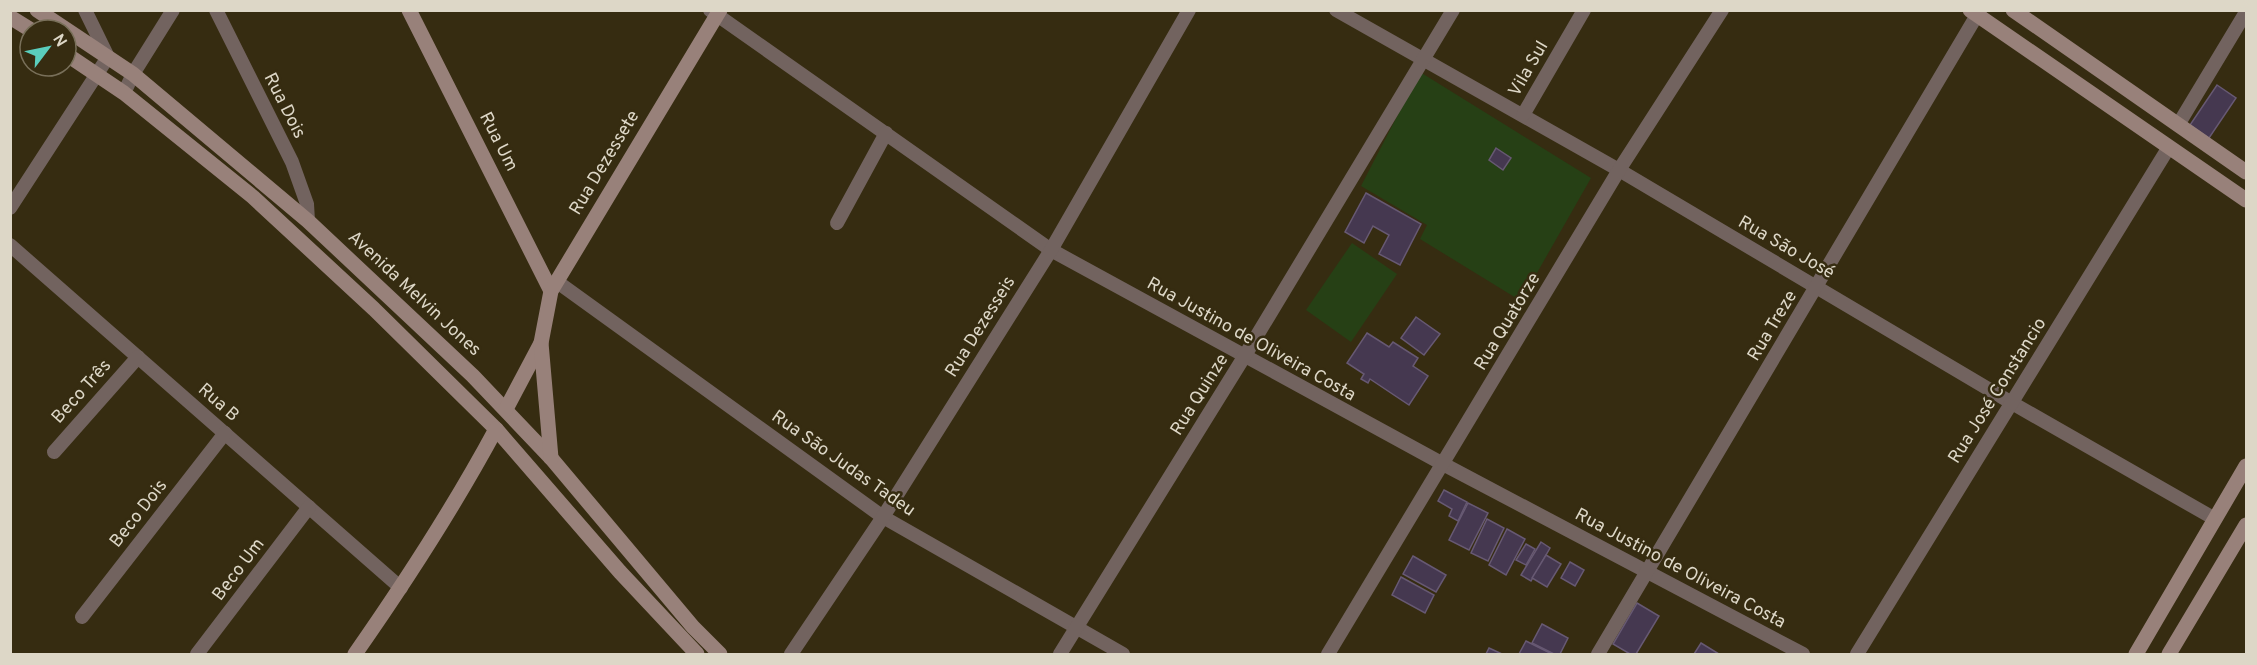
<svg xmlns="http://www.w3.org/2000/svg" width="2257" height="665" font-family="Overpass,sans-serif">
<rect width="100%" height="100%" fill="#362c11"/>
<!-- green -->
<g fill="#264015">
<path d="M 1420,72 L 1591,178 L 1521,301 L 1420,239 L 1427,225 L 1361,186 Z"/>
<path d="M 1352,243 L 1397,274 L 1351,342 L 1306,310 Z"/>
</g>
<!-- building -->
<g fill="#453850" stroke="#675973" stroke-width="1.5">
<path d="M 2217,85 L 2236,98 L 2209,138 L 2190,125 Z"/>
<path d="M 1496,148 L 1511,158 L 1503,170 L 1489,160 Z"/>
<path d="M 1366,193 L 1421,224 L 1400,265 L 1379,254 L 1389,235 L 1373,226 L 1364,243 L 1345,232 Z"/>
<path d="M 1416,317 L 1440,334 L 1424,355 L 1401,338 Z"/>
<path d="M 1367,333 L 1389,347 L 1393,342 L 1418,358 L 1413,366 L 1428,376 L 1409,405 L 1370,379 L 1368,383 L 1361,379 L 1364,374 L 1347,363 Z"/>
<path d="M 1444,490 L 1467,502 L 1458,521 L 1449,516 L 1452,509 L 1438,501 Z"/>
<path d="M 1468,503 L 1488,513 L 1469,550 L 1449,540 Z"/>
<path d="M 1487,519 L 1504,528 L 1488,561 L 1471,553 Z"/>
<path d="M 1507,529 L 1525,539 L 1506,575 L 1489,565 Z"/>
<path d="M 1541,542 L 1550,548 L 1531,581 L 1521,575 Z"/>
<path d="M 1526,544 L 1535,549 L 1526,565 L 1516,560 Z"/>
<path d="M 1546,555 L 1561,564 L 1547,587 L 1532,578 Z"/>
<path d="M 1413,556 L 1446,575 L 1436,592 L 1403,574 Z"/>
<path d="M 1570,562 L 1584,570 L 1575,586 L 1561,578 Z"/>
<path d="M 1401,577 L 1434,595 L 1425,613 L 1392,595 Z"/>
<path d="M 1637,603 L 1659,616 L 1636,654 L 1630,654 L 1613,644 Z"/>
<path d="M 1542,624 L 1568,638 L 1560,654 L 1554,654 L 1532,643 Z"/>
<path d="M 1526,641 L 1552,654 L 1519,654 Z"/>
<path d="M 1701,643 L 1719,654 L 1694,654 Z"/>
<path d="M 1489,648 L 1502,654 L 1486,654 Z"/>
</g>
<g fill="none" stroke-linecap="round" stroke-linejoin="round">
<!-- street -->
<g stroke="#72635f" stroke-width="14">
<path d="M 216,10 L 292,162 L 307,204 L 308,221"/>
<path d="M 710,10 L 1051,250 L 1443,464 L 1803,654"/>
<path d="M 1336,10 L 1619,170 L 2012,403 L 2215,519"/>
<path d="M 124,93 L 133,74 L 173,10"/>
<path d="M 1523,115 L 1584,10"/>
<path d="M 2178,125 L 2246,12"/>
<path d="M 10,208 L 108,57 L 85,10"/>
<path d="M 837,223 L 886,133"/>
<path d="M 10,245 L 401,588"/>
<path d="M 556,281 L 883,517 L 1123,654"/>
<path d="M 54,452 L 138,357"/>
<path d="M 82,617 L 225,433"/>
<path d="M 197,654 L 309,507"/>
<path d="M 791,654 L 883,517 L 1051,250 L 1189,10"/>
<path d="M 1060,654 L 1244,357 L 1453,10"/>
<path d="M 1328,654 L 1619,170 L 1722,10"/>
<path d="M 1598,654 L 1980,10"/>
<path d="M 1857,654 L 2169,147"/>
</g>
<!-- secondary -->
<g stroke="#98817a" stroke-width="15">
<path d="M 37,10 L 133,74 L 308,221 L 473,376 L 551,458 L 693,627 L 720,654"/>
<path d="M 409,10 L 551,291"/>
<path d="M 1970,10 L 2246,200"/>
<path d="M 2013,10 L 2246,172"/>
<path d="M 10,17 L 31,30"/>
<path d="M 66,54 L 124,93 L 253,197 L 374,309 L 496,429 L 620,572 L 697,654"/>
<path d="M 506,409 L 541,343"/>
<path d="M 551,458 L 541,343 L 551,291 L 720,10"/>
<path d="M 355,654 C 406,581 454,507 496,429"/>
<path d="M 2136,654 L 2246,466"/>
<path d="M 2169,654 L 2246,525"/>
</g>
</g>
<g text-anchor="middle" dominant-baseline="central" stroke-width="5" stroke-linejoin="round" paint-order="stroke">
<!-- street labels -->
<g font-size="18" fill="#ddd7c7" stroke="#362c11">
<text transform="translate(1529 69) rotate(-60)">Vila Sul</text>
<text transform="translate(284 106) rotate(63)">Rua Dois</text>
<text transform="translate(498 142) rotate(63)">Rua Um</text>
<text transform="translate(605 163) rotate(-59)">Rua Dezessete</text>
<text transform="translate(1786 248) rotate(30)">Rua São José</text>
<text transform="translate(414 294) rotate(43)">Avenida Melvin Jones</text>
<text transform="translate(1508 322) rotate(-59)">Rua Quatorze</text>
<text transform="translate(1773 326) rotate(-59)">Rua Treze</text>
<text transform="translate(981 327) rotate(-58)">Rua Dezesseis</text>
<text transform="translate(1251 340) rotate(29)">Rua Justino de Oliveira Costa</text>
<text transform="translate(1998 391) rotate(-58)">Rua José Constancio</text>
<text transform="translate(82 392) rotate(-48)">Beco Três</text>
<text transform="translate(1200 395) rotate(-58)">Rua Quinze</text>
<text transform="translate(218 403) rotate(41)">Rua B</text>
<text transform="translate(843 464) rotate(35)">Rua São Judas Tadeu</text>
<text transform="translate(139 514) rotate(-52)">Beco Dois</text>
<text transform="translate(1680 569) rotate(28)">Rua Justino de Oliveira Costa</text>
<text transform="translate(239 570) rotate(-53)">Beco Um</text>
</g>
</g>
<!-- border -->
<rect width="2257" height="665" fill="none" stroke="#ddd7c7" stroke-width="24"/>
<!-- north arrow -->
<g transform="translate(48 48) rotate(58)"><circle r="28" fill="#362c11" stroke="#79705a" stroke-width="1.5"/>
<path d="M0-4.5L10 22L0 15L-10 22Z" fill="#5acebd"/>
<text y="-9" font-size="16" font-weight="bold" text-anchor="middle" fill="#ddd7c7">N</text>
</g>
</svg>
